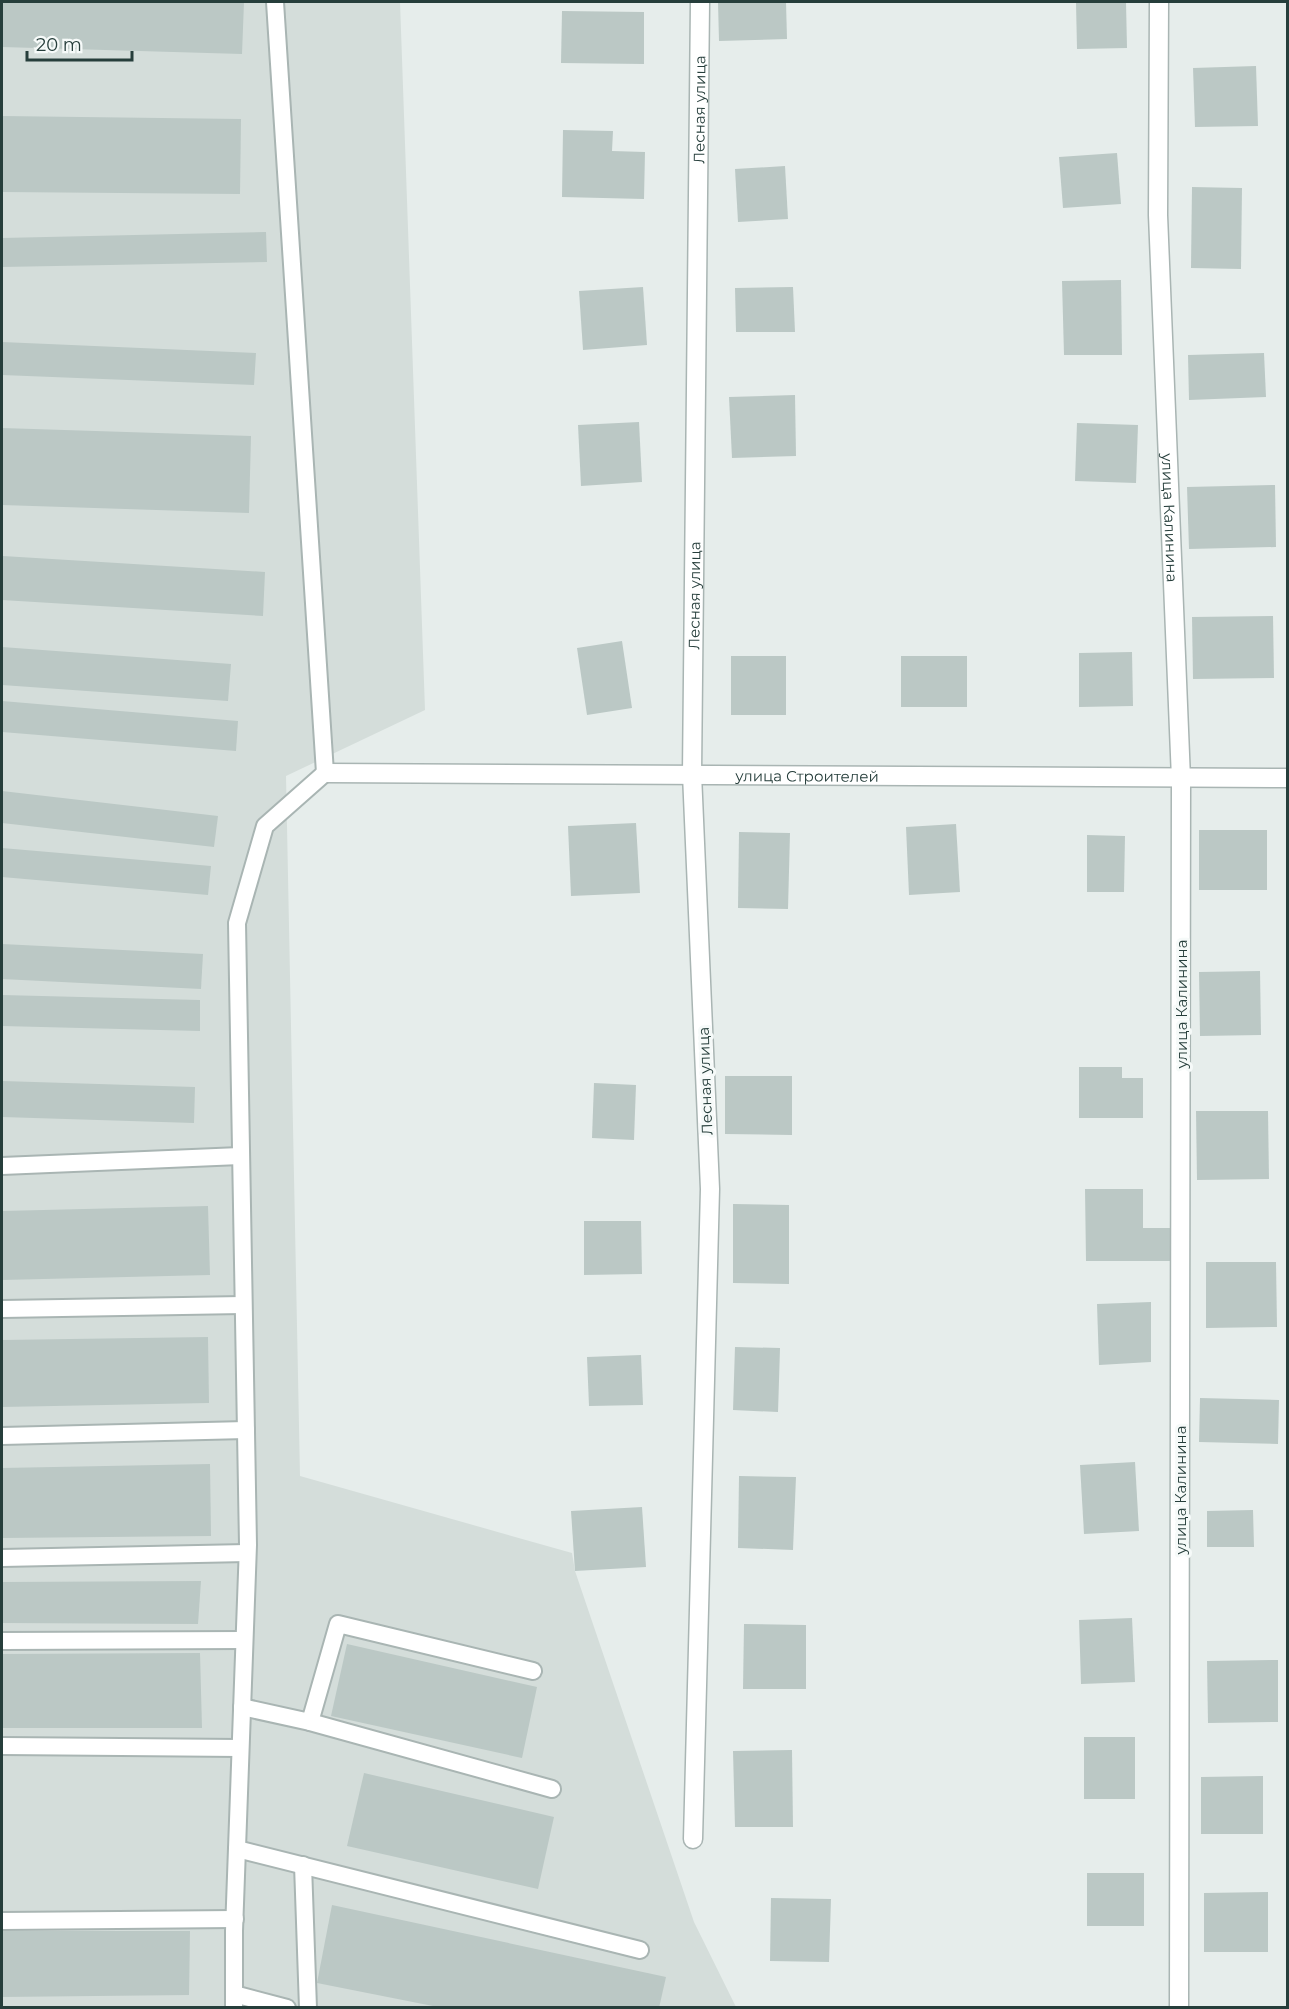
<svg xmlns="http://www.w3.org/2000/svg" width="1289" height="2009" font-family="Montserrat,sans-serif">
<rect width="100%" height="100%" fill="#e6edeb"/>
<!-- built -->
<path fill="#d4ddda" d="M 2,2 L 400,2 L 425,710 L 286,776 L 300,1476 L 572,1553 L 575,1571 L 694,1922 L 736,2007 L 2,2008 Z"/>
<!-- building -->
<g fill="#bbc8c5">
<path d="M 2,2 L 244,2 L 242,54 L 2,47 Z"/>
<path d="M 718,2 L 786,2 L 787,39 L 719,41 Z"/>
<path d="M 1076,2 L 1126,2 L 1127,48 L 1077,49 Z"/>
<path d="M 562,11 L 644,12 L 644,64 L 561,63 Z"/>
<path d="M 1256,66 L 1258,126 L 1195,127 L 1193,68 Z"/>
<path d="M 2,116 L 241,119 L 240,194 L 2,192 Z"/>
<path d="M 563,130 L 613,131 L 612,151 L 645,152 L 644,199 L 562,197 Z"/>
<path d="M 1117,153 L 1121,204 L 1063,208 L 1059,157 Z"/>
<path d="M 785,166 L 788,219 L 738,222 L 735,169 Z"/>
<path d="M 1192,187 L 1242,188 L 1241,269 L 1191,268 Z"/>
<path d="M 266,232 L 267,262 L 2,267 L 2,238 Z"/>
<path d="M 1121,280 L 1122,355 L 1064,355 L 1062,281 Z"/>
<path d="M 643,287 L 647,345 L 583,350 L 579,291 Z"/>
<path d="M 793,287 L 795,332 L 736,332 L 735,288 Z"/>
<path d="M 2,342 L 256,353 L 254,385 L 2,375 Z"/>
<path d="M 1264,353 L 1266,397 L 1189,400 L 1188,355 Z"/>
<path d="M 795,395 L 796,456 L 732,458 L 729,397 Z"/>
<path d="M 639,422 L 642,482 L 581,486 L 578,425 Z"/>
<path d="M 1077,423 L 1138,425 L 1136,483 L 1075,481 Z"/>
<path d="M 2,428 L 251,436 L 249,513 L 2,505 Z"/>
<path d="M 1275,485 L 1276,547 L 1189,549 L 1187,487 Z"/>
<path d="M 3,556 L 265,572 L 263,616 L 2,600 Z"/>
<path d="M 1273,616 L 1274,678 L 1193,679 L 1192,617 Z"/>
<path d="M 622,641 L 632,708 L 587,715 L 577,648 Z"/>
<path d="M 2,647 L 231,664 L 228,701 L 2,685 Z"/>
<path d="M 1132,652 L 1133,706 L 1079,707 L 1079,653 Z"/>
<rect x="731" y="656" width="55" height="59"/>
<rect x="901" y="656" width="66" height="51"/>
<path d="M 2,701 L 238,721 L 236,751 L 2,732 Z"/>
<path d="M 2,791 L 218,816 L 214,847 L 2,823 Z"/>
<path d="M 636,823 L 640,893 L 571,896 L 568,826 Z"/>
<path d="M 956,824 L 960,892 L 909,895 L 906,827 Z"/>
<rect x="1199" y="830" width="68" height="60"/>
<path d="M 739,832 L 790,833 L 788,909 L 738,908 Z"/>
<path d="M 1087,835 L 1125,836 L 1124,892 L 1087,892 Z"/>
<path d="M 2,848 L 211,866 L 208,895 L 2,877 Z"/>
<path d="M 2,944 L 203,954 L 201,989 L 2,979 Z"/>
<path d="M 1260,971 L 1261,1035 L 1200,1036 L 1199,972 Z"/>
<path d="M 2,995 L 200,1000 L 200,1031 L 2,1026 Z"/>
<path d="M 1079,1067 L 1122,1067 L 1122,1078 L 1143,1078 L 1143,1118 L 1079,1118 Z"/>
<path d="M 725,1076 L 792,1076 L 792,1135 L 725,1134 Z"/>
<path d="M 2,1081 L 195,1087 L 194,1123 L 2,1117 Z"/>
<path d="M 594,1083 L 636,1085 L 634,1140 L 592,1138 Z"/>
<path d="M 1196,1111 L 1268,1111 L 1269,1179 L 1197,1180 Z"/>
<path d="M 1085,1189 L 1143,1189 L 1143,1228 L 1171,1228 L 1171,1261 L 1086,1261 Z"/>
<path d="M 733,1204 L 789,1205 L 789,1284 L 733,1283 Z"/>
<path d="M 208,1206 L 210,1275 L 2,1280 L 2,1211 Z"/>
<path d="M 584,1221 L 641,1221 L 642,1274 L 584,1275 Z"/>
<path d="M 1206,1262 L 1276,1262 L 1277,1327 L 1206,1328 Z"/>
<path d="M 1151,1302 L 1151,1362 L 1099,1365 L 1097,1304 Z"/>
<path d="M 208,1337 L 209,1403 L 2,1407 L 2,1340 Z"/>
<path d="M 735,1347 L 780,1348 L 778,1412 L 733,1410 Z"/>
<path d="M 641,1355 L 643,1405 L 589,1406 L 587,1357 Z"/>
<path d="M 1200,1398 L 1279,1400 L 1278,1444 L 1199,1442 Z"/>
<path d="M 1135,1462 L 1139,1531 L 1084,1534 L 1080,1465 Z"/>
<path d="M 210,1464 L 211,1536 L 2,1538 L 2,1468 Z"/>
<path d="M 739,1476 L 796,1477 L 793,1550 L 738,1548 Z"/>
<path d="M 642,1507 L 646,1567 L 575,1571 L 571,1511 Z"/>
<path d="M 1253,1510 L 1254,1547 L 1207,1547 L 1207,1511 Z"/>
<path d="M 201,1581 L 198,1624 L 2,1623 L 2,1582 Z"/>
<path d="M 1132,1618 L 1135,1682 L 1081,1684 L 1079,1620 Z"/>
<path d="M 744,1624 L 806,1625 L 806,1689 L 743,1689 Z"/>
<path d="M 347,1644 L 537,1687 L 522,1758 L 331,1716 Z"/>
<path d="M 200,1653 L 202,1728 L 2,1728 L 2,1654 Z"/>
<path d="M 1278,1660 L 1278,1722 L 1208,1723 L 1207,1661 Z"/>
<rect x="1084" y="1737" width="51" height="62"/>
<path d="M 792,1750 L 793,1827 L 735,1827 L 733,1751 Z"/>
<path d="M 364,1773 L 554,1817 L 538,1889 L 347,1846 Z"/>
<path d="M 1263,1776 L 1263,1834 L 1201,1834 L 1201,1777 Z"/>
<rect x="1087" y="1873" width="57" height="53"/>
<path d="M 1268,1892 L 1268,1952 L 1204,1952 L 1204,1893 Z"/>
<path d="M 771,1898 L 831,1899 L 829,1962 L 770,1961 Z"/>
<path d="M 332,1905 L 666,1977 L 659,2008 L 443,2008 L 317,1983 Z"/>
<path d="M 2,1931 L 190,1931 L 189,1995 L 2,1997 Z"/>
</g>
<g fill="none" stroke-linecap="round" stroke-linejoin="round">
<defs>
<g id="service">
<path d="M 2,1166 L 240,1156"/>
<path d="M 2,1309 L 243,1305"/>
<path d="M 2,1436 L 246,1430"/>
<path d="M 2,1558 L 247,1553"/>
<path d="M 2,1641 L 244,1640"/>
<path d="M 242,1707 L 310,1722 L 338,1624 L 533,1671"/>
<path d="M 310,1722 L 552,1789"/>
<path d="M 2,1746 L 240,1748"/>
<path d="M 237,1849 L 640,1950"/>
<path d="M 303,1865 L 308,2008"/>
<path d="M 2,1921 L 235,1919"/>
<path d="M 234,1994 L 287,2008"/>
<path d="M 234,2008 L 234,1931 L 248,1545 L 237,923 L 265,826 L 325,773 L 275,2"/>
</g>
<g id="minor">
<path id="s1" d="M 1159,2 L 1158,215 L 1181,779 L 1179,2008"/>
<path id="s2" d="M 325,773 L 1288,778"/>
<path id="s3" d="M 693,1839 L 710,1189 L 692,774 L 700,2"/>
</g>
</defs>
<!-- service casing -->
<use href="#service" stroke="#a9b5b3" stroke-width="20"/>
<!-- minor casing -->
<use href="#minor" stroke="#a9b5b3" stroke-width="21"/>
<!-- service -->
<use href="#service" stroke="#fff" stroke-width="16"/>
<!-- minor -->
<use href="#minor" stroke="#fff" stroke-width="18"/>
</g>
<g text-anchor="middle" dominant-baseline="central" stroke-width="6" stroke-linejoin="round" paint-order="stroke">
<!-- street labels -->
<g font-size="15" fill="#263e3b" stroke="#f6faf9">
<text stroke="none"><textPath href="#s3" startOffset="1730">Лесная улица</textPath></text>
<text stroke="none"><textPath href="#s1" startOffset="516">улица Калинина</textPath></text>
<text stroke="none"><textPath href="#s3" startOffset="1244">Лесная улица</textPath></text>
<text stroke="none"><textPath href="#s2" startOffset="482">улица Строителей</textPath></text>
<text transform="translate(1181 1004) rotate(-90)">улица Калинина</text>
<text transform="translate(705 1081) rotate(-92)">Лесная улица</text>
<text transform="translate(1180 1490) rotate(-90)">улица Калинина</text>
</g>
</g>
<!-- border -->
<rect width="1289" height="2009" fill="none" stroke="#263e3b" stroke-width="6"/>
<!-- scale -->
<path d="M27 51v9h105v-9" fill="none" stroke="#263e3b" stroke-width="3"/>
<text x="36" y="51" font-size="18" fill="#263e3b" stroke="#f6faf9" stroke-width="4.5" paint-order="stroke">20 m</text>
</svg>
